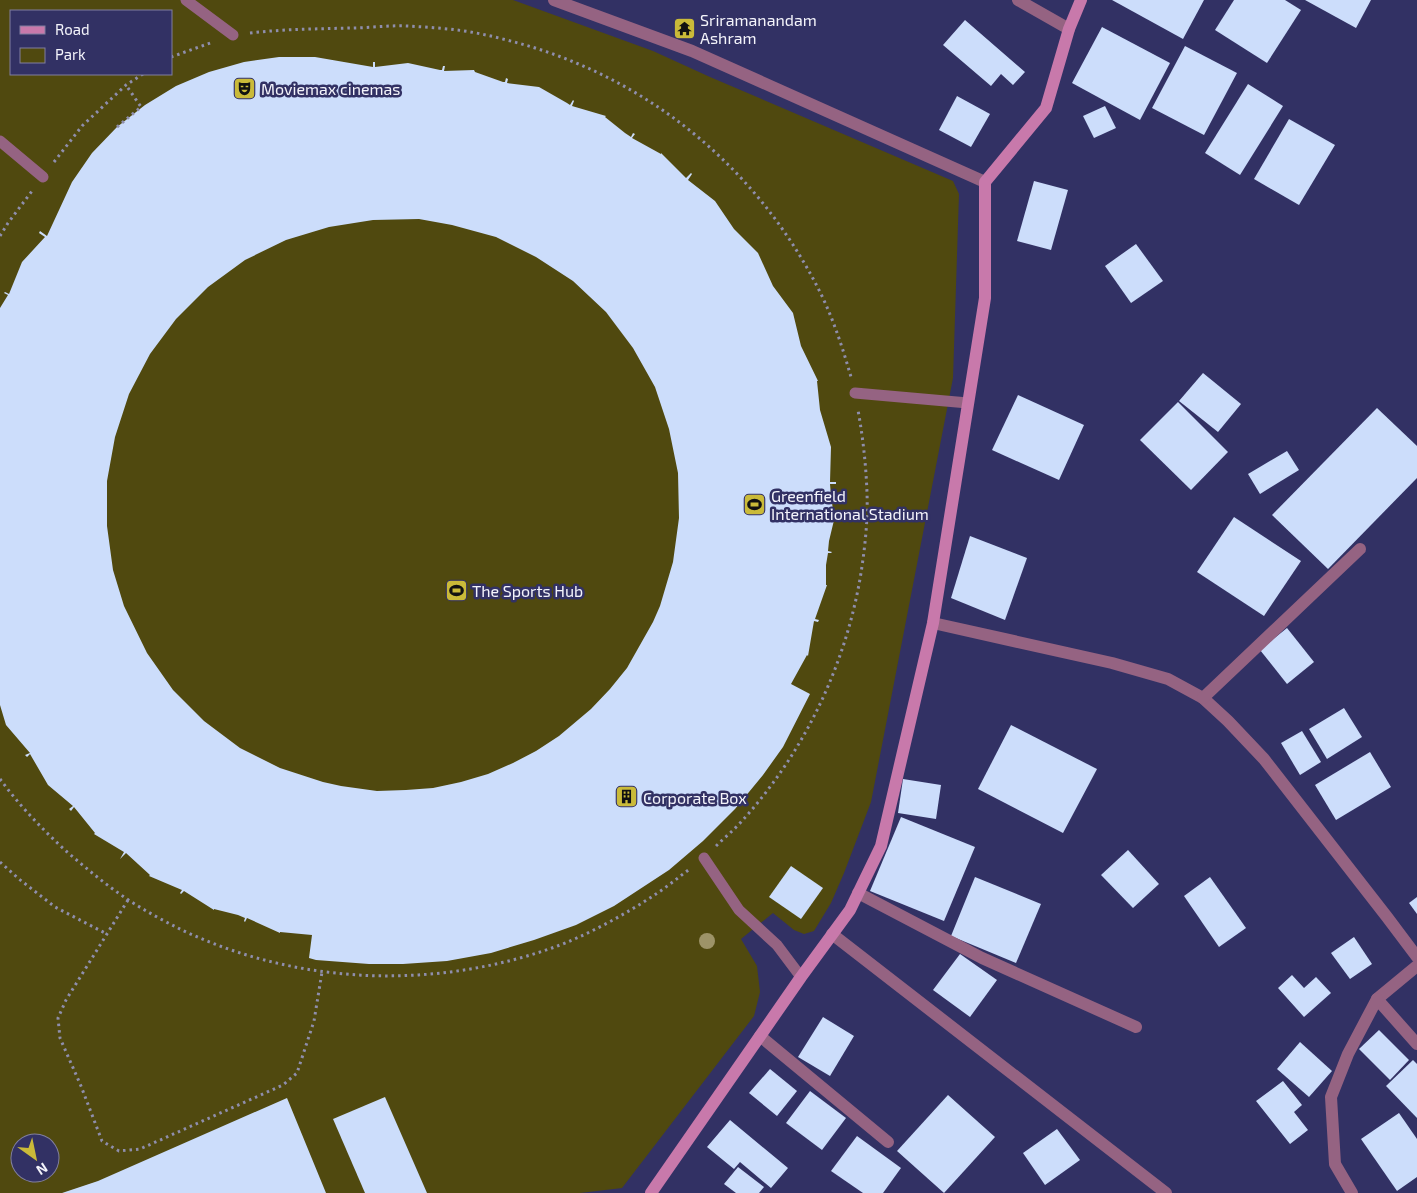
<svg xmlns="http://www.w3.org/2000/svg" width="1417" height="1193" font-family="'Exo 2',sans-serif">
<rect width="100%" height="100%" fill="#323164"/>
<!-- green -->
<path fill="#50490f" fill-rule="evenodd" d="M 0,0 L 513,0 L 653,51 L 710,77 L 953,181 L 959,194 L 953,378 L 871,802 L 844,873 L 831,903 L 814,931 L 804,934 L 794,930 L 773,913 L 741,939 L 757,966 L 760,992 L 754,1016 L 622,1188 L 580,1193 L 0,1193 ZM 11,11 L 171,11 L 171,74 L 11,74 ZM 20,1143 L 50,1143 L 50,1173 L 20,1173 Z"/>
<!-- building -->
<g fill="#ccddfb" fill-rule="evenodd">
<path d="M 1112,0 L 1204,0 L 1183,39 Z"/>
<path d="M 1234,0 L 1285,0 L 1301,10 L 1267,63 L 1215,30 Z"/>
<path d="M 1305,0 L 1371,0 L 1356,28 Z"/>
<path d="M 965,20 L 1025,72 L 1013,85 L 1001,74 L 991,86 L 943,45 Z"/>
<path d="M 1102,27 L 1170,63 L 1140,120 L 1072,83 Z"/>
<path d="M 1185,46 L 1237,73 L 1204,135 L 1152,108 Z"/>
<path d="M 279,57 L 315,57 L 373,67 L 373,62 L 375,62 L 375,67 L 408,63 L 440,70 L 442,70 L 443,66 L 445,66 L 444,71 L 474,70 L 475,72 L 503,82 L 505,82 L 506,78 L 508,79 L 507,83 L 539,87 L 567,103 L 570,105 L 573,100 L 574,101 L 572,106 L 606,116 L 605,117 L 625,133 L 631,137 L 633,133 L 635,134 L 632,138 L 661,154 L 661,153 L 686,178 L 691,173 L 692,174 L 688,180 L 715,201 L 734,229 L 758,253 L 773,286 L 793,313 L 801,346 L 818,381 L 817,381 L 820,410 L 831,447 L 830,482 L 836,482 L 836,484 L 830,484 L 831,496 L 834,517 L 835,516 L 829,541 L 828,551 L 832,552 L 831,553 L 828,553 L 826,565 L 826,585 L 827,585 L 815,619 L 819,620 L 818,622 L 814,621 L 808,656 L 807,655 L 791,684 L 810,694 L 783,747 L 763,775 L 735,809 L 703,841 L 669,870 L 614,906 L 576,925 L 534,940 L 491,953 L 447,961 L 403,964 L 369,964 L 316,960 L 309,958 L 312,935 L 280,932 L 280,933 L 247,918 L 245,922 L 244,921 L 245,918 L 238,915 L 214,909 L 214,910 L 184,891 L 181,894 L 180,893 L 182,890 L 149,876 L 150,875 L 126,853 L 120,859 L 124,852 L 94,834 L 95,833 L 74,807 L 71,811 L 69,809 L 73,806 L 48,785 L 30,754 L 27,757 L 25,755 L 30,753 L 6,725 L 0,705 L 0,308 L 8,295 L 4,293 L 5,292 L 9,294 L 22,262 L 45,237 L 39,233 L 40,231 L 47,236 L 72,182 L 92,153 L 117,127 L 145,105 L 176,86 L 209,72 L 244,62 ZM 419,219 L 452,225 L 496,237 L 536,257 L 573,281 L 606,312 L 633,348 L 655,387 L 669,429 L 678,473 L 679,518 L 673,562 L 660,606 L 653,622 L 627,668 L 610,689 L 591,709 L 559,736 L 536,751 L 513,763 L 488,774 L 461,782 L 433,788 L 406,790 L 377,791 L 341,786 L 323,782 L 280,768 L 240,748 L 204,721 L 173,690 L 147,653 L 124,606 L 113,570 L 107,526 L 107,481 L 115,437 L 129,394 L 150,354 L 176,319 L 208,287 L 245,260 L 286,240 L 329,227 L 373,220 Z"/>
<path d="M 1248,84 L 1283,106 L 1240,175 L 1205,153 Z"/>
<path d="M 957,96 L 990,114 L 971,147 L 939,130 Z"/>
<path d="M 1105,106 L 1116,128 L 1094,138 L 1083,116 Z"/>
<path d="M 1289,119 L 1335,145 L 1299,205 L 1254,179 Z"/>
<path d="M 1034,181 L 1068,190 L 1051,250 L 1017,241 Z"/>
<path d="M 1136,244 L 1163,281 L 1131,303 L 1105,266 Z"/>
<path d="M 1203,373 L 1241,404 L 1218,432 L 1179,401 Z"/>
<path d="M 1018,395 L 1084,425 L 1059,480 L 992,450 Z"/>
<path d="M 1178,402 L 1228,452 L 1191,490 L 1140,440 Z"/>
<path d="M 1377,408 L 1417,446 L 1417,478 L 1328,569 L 1272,515 Z"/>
<path d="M 1287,451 L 1299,470 L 1260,494 L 1248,474 Z"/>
<path d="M 1234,517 L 1301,561 L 1264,616 L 1197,572 Z"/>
<path d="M 970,536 L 1027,558 L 1005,620 L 951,598 Z"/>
<path d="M 1287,628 L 1314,662 L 1287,684 L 1260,650 Z"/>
<path d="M 1344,708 L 1362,737 L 1327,759 L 1309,729 Z"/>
<path d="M 1011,725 L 1097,769 L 1063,833 L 978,789 Z"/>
<path d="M 1302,731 L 1321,762 L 1300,775 L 1281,743 Z"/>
<path d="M 1370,752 L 1391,787 L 1336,820 L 1315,785 Z"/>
<path d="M 903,779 L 941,785 L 936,819 L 898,813 Z"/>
<path d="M 901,817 L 975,847 L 944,921 L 870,891 Z"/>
<path d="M 1128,850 L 1159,884 L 1133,908 L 1101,875 Z"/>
<path d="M 791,866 L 823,888 L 801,919 L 769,897 Z"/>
<path d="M 975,877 L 1041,904 L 1016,963 L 951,936 Z"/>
<path d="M 1210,877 L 1246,928 L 1219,947 L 1184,896 Z"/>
<path d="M 1417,897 L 1417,914 L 1409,903 Z"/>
<path d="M 1354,937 L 1372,964 L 1350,979 L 1331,953 Z"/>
<path d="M 960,954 L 997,980 L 970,1017 L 933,990 Z"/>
<path d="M 1292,975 L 1304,988 L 1316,977 L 1331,993 L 1304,1017 L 1278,988 Z"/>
<path d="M 823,1017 L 854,1036 L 830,1076 L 798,1057 Z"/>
<path d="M 1379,1030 L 1409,1060 L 1390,1080 L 1359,1049 Z"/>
<path d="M 1300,1042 L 1332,1071 L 1309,1097 L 1277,1069 Z"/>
<path d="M 1413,1060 L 1417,1064 L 1417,1118 L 1386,1086 Z"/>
<path d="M 770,1069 L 797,1091 L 777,1116 L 749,1093 Z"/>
<path d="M 1283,1081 L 1302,1105 L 1294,1112 L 1308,1130 L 1290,1144 L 1256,1101 Z"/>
<path d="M 810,1091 L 846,1118 L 822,1150 L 786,1123 Z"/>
<path d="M 948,1095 L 995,1137 L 944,1193 L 897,1151 Z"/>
<path d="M 385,1097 L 427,1193 L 365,1193 L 333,1119 Z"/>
<path d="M 287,1098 L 326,1193 L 62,1193 L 98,1181 Z"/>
<path d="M 1399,1113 L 1417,1139 L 1417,1177 L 1397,1191 L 1361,1139 Z"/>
<path d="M 730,1120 L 788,1168 L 771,1188 L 740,1162 L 734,1169 L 707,1147 Z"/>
<path d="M 1057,1129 L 1080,1160 L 1045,1185 L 1023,1153 Z"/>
<path d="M 857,1136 L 901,1168 L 883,1193 L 863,1193 L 831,1171 Z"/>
<path d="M 738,1167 L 764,1187 L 759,1193 L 736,1193 L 724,1184 Z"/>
</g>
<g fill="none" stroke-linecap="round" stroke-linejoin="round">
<!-- path -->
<g stroke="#8f8eac" stroke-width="3" stroke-dasharray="2.5 4" stroke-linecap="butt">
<path d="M 250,33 C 284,29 317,29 350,28 C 369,28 389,25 408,26 C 424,27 441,28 457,30 C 482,33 508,40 532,47 C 659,86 762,175 821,294 C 834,321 843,349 851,377"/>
<path d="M 171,57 L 213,42"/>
<path d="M 117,127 L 141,107 L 126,85"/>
<path d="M 54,162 L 82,126 L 126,85 L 143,74"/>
<path d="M 0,236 L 8,223 L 32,191"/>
<path d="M 0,779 C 19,805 42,829 66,851 C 86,868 106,885 127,899 C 145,911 164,921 182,930 C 298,985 432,990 552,948 C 586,936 626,914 656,894 C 668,886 679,877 691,868"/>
<path d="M 716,846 C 724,838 733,831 741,822 C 804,753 846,665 861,573 C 865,547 868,520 867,493 C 866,465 863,438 858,410"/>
<path d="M 0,862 L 19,879 L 55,907 L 107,934"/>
<path d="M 128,900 L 66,1000 L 58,1018 L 60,1038 L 81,1086 L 102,1141 L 119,1151 L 140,1149 L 283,1085 L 297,1073 L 314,1021 L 322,972"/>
</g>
<!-- lane -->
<g stroke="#956382" stroke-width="11">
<path d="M 186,0 L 233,35"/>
<path d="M 0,141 L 43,177"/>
<path d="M 855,393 L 968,403"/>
<path d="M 704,858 L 739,910 L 777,945 L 801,977"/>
</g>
<!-- street -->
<g stroke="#956382" stroke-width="12">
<path d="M 554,0 L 692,51 L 985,182"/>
<path d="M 1018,0 L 1069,29"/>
<path d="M 933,623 L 1112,663 L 1168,679 L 1203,698 L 1228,721 L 1264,759 L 1387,917 L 1417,957"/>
<path d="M 1203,698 L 1360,549"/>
<path d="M 858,893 L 982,958 L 1136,1027"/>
<path d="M 832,934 L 1166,1193"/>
<path d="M 1417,966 L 1377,999 L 1417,1044"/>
<path d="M 760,1036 L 888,1142"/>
<path d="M 1352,1193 L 1335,1164 L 1331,1097 L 1348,1054 L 1377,999"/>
</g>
<!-- secondary -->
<path stroke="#c879ab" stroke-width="12" d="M 651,1193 L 801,977 L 850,910 L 881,846 L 933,623 L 985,298 L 985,182 L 1046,108 L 1069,29 L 1081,0"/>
</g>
<!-- trees -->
<circle fill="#9d9368" cx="707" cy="941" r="8"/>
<!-- icons -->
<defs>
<symbol id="temple-square" viewBox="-11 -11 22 22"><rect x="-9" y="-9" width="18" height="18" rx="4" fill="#caba39" stroke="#323164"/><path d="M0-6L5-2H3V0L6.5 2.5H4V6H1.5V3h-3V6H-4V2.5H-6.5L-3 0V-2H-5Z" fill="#111"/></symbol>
<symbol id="theatre-square" viewBox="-11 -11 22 22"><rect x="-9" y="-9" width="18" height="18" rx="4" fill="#caba39" stroke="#323164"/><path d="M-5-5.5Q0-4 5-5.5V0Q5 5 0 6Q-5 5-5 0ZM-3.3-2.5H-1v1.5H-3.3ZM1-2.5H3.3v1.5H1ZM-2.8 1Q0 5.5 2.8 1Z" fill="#111"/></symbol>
<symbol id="stadium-square" viewBox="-11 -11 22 22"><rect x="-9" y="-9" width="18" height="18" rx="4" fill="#caba39" stroke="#323164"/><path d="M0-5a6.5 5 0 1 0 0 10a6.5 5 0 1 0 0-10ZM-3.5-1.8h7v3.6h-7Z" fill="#111"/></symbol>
<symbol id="building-square" viewBox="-11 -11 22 22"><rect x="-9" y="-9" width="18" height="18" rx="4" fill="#caba39" stroke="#323164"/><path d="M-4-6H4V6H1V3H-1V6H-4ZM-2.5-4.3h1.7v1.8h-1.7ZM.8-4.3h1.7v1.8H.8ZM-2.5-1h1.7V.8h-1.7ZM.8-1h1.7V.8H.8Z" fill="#111"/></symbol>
</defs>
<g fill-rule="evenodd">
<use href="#temple-square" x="672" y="16" width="25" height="25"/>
<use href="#theatre-square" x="232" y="76" width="25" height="25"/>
<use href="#stadium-square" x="742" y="492" width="25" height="25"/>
<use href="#stadium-square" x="444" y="578" width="25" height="25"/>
<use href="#building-square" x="614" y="784" width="25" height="25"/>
</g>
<g text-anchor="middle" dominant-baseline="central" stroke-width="5" stroke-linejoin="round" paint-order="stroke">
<!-- poi labels -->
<g font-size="16" fill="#f4f4fb" stroke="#323164" text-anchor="start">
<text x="700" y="19">Sriramanandam<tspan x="700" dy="18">Ashram</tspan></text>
<text x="261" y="88">Moviemax cinemas</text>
<text x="771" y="495">Greenfield<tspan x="771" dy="18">International Stadium</tspan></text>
<text x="472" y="590">The Sports Hub</text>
<text x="643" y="797">Corporate Box</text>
</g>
</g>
<!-- legend -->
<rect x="10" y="10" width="162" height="65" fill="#323164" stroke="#807fa0"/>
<rect x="20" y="26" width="25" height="8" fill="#c879ab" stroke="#807fa0"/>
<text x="55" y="35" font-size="15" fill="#f4f4fb">Road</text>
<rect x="20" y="48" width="25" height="15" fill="#50490f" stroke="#807fa0"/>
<text x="55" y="60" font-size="15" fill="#f4f4fb">Park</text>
<!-- north arrow -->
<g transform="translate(35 1158) rotate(147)"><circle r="24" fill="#323164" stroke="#807fa0"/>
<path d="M0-4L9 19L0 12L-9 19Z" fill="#caba39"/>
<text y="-8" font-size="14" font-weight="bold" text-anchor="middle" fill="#f4f4fb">N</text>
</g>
</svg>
